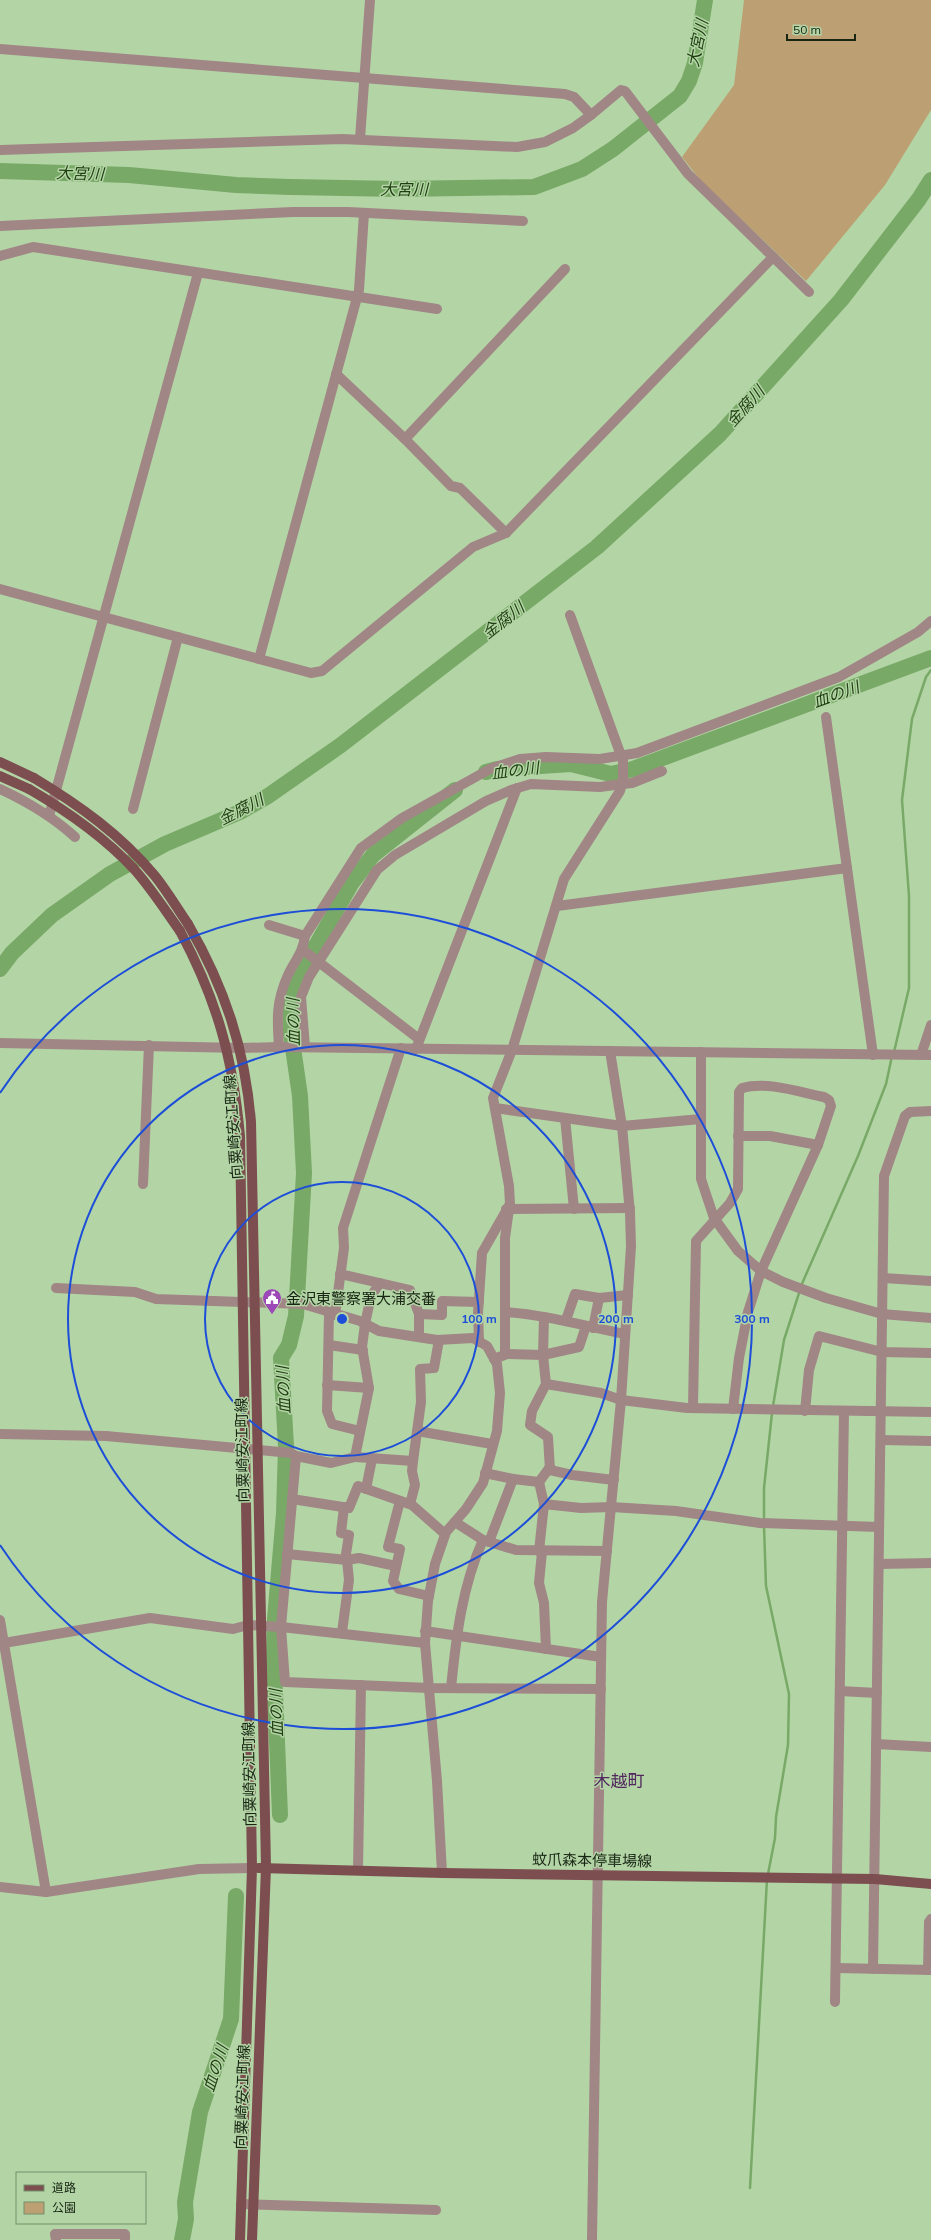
<svg xmlns="http://www.w3.org/2000/svg" width="931" height="2240" font-family="Mulish,'Noto Sans JP',sans-serif">
<rect width="100%" height="100%" fill="#b3d5a6"/>
<!-- green -->
<path fill="#bc9f72" d="M 744,0 L 931,0 L 931,110 L 885,185 L 806,281 L 701,181 L 682,157 L 734,85 Z"/>
<g fill="none" stroke-linecap="round" stroke-linejoin="round">
<!-- stream -->
<g stroke="#79a967" stroke-width="2.5">
<path d="M 894,1052 L 909,988 L 909,896 L 902,800 L 912,719 L 926,677 L 931,670"/>
<path d="M 801,1286 L 858,1156 L 886,1084 L 892,1056"/>
<path d="M 773,1406 L 784,1340 L 800,1290"/>
<path d="M 764,1521 L 764,1488 L 772,1413"/>
<path d="M 764,1526 L 766,1586 L 789,1694 L 788,1745 L 776,1817 L 775,1838 L 768,1874"/>
<path d="M 750,2188 L 767,1879"/>
</g>
<!-- river -->
<g stroke="#79a967" stroke-width="16">
<path d="M 0,171 L 129,175 L 236,185 L 290,187 L 399,189 L 534,187 L 582,169 L 613,149 L 680,96 L 689,81 L 695,63 L 705,0"/>
<path d="M 486,772 L 497,769 L 571,764 L 611,774 L 633,769 L 931,658"/>
<path d="M 0,969 L 12,953 L 52,915 L 110,874 L 165,844 L 240,812 L 268,796 L 341,745 L 597,547 L 720,434 L 841,300 L 919,199 L 931,180"/>
<path d="M 280,1815 L 274,1667 L 275,1619 L 284,1513 L 286,1446 L 281,1358 L 289,1345 L 296,1316 L 304,1173 L 300,1096 L 291,1034 L 290,997 L 296,981 L 351,884 L 373,855 L 455,790"/>
<path d="M 182,2240 L 186,2219 L 185,2202 L 200,2112 L 231,2019 L 236,1896"/>
</g>
<!-- minor -->
<g stroke="#a18686" stroke-width="10">
<path d="M 0,49 L 565,94 L 574,97 L 591,115 L 621,90 L 625,91 L 688,174 L 809,292"/>
<path d="M 360,139 L 370,0"/>
<path d="M 0,150 L 342,139 L 517,147 L 545,142 L 573,128 L 591,115"/>
<path d="M 0,226 L 293,212 L 348,212 L 523,221"/>
<path d="M 0,256 L 33,247 L 437,309"/>
<path d="M 336,374 L 405,439 L 565,269"/>
<path d="M 405,439 L 451,486 L 460,488 L 506,533"/>
<path d="M 0,589 L 311,673 L 322,671 L 473,547 L 506,533 L 773,257"/>
<path d="M 259,659 L 359,290 L 364,213"/>
<path d="M 826,717 L 873,1055"/>
<path d="M 0,789 C 28,802 52,816 75,837"/>
<path d="M 133,809 L 178,637"/>
<path d="M 49,816 L 198,273"/>
<path d="M 557,906 L 847,868"/>
<path d="M 269,925 L 305,936"/>
<path d="M 303,950 L 419,1039"/>
<path d="M 0,1043 L 241,1048 L 279,1047 L 931,1055"/>
<path d="M 279,1047 C 277,1019 276,1001 288,975 C 295,960 303,953 305,936 L 361,848 L 402,818 L 490,769 L 520,759 L 546,757 L 600,759 L 637,753 L 839,677 L 918,632 L 931,621"/>
<path d="M 305,1047 L 301,997 L 309,977 L 377,870 L 395,855 L 486,801 L 511,790 L 531,784 L 600,787 L 622,784 L 632,783 L 662,771"/>
<path d="M 416,1049 L 517,788"/>
<path d="M 701,1052 L 701,1179 L 714,1218 L 738,1251 L 761,1271 L 783,1282 L 826,1298 L 882,1314 L 931,1318"/>
<path d="M 921,1055 L 931,1025"/>
<path d="M 495,1108 L 622,1126 L 701,1119"/>
<path d="M 565,1118 L 574,1209"/>
<path d="M 738,1136 L 770,1136 L 818,1145"/>
<path d="M 143,1184 L 149,1045"/>
<path d="M 506,1209 L 630,1208"/>
<path d="M 340,1274 L 410,1290 L 419,1314 L 419,1337"/>
<path d="M 883,1278 L 931,1281"/>
<path d="M 56,1288 L 135,1292 L 156,1299 L 303,1304 L 360,1321 L 379,1331 L 437,1340 L 473,1338 L 487,1346 L 497,1364 L 500,1393 L 497,1431 L 483,1483 L 466,1509 L 446,1532 L 435,1564 L 428,1601 L 425,1643 L 437,1781 L 442,1873"/>
<path d="M 506,1312 C 548,1315 584,1326 625,1334"/>
<path d="M 329,1313 L 327,1411 L 332,1424 L 360,1431"/>
<path d="M 419,1314 L 442,1315 L 442,1301 L 479,1302"/>
<path d="M 335,1315 L 344,1248 L 343,1228 L 401,1048"/>
<path d="M 544,1317 L 543,1355 L 579,1347 L 586,1326"/>
<path d="M 566,1320 L 575,1294 L 599,1298 L 628,1295"/>
<path d="M 593,1328 L 599,1298"/>
<path d="M 479,1342 L 478,1313 L 482,1253 L 510,1204 L 509,1186 L 493,1098 L 512,1050 L 564,879 L 620,791 L 623,780 L 623,761 L 570,615"/>
<path d="M 329,1345 L 363,1350"/>
<path d="M 505,1354 L 505,1238 L 509,1209"/>
<path d="M 494,1359 L 507,1354 L 543,1355 L 546,1384 L 532,1411 L 530,1425 L 548,1437 L 550,1470 L 572,1475 L 614,1480"/>
<path d="M 546,1384 L 601,1393 L 621,1400 L 687,1408 L 931,1412"/>
<path d="M 327,1385 L 369,1388"/>
<path d="M 693,1408 L 696,1241 L 730,1203 L 738,1189 L 739,1092 L 742,1088 C 767,1081 799,1092 824,1097 L 829,1100 L 831,1106 L 818,1145 L 761,1271 L 748,1312 L 739,1358 L 733,1409"/>
<path d="M 805,1411 L 809,1370 L 819,1336 L 882,1352 L 931,1353"/>
<path d="M 417,1431 L 492,1444"/>
<path d="M 0,1434 L 106,1436 L 291,1453 L 296,1456 L 281,1627 L 285,1682 L 429,1688 L 601,1689"/>
<path d="M 881,1440 L 931,1441"/>
<path d="M 296,1456 L 331,1463 L 355,1457 L 369,1388 L 362,1347 L 365,1324 L 371,1296 L 380,1283"/>
<path d="M 355,1457 L 413,1461 L 421,1402 L 420,1369 L 434,1368 L 439,1340"/>
<path d="M 485,1473 L 513,1479 L 489,1542"/>
<path d="M 513,1479 L 539,1482 L 550,1467"/>
<path d="M 539,1482 L 544,1504"/>
<path d="M 366,1489 L 372,1459"/>
<path d="M 292,1499 L 349,1508 L 358,1486 L 412,1505 L 445,1534"/>
<path d="M 400,1501 L 388,1547 L 400,1549 L 393,1581 L 399,1589 L 429,1596"/>
<path d="M 410,1504 L 415,1485 L 412,1471 L 413,1461"/>
<path d="M 344,1507 L 341,1533 L 349,1535 L 345,1560"/>
<path d="M 455,1522 L 483,1540 L 516,1550 L 607,1551"/>
<path d="M 539,1551 L 544,1504 L 581,1508 L 611,1507 L 676,1511 L 760,1523 L 879,1527"/>
<path d="M 542,1552 L 539,1583 L 544,1603 L 546,1649"/>
<path d="M 287,1554 L 347,1560 L 359,1558 L 396,1566"/>
<path d="M 879,1564 L 931,1563"/>
<path d="M 0,1620 L 46,1892"/>
<path d="M 425,1631 L 601,1657"/>
<path d="M 342,1632 L 349,1580 L 347,1560"/>
<path d="M 4,1643 L 150,1618 L 233,1629 L 248,1625 L 281,1627 L 425,1643"/>
<path d="M 451,1688 C 456,1638 462,1586 483,1540"/>
<path d="M 840,1691 L 877,1693"/>
<path d="M 876,1744 L 931,1747"/>
<path d="M 358,1870 L 361,1685"/>
<path d="M 0,1887 L 46,1892 L 199,1869 L 252,1868"/>
<path d="M 836,1968 L 931,1970"/>
<path d="M 873,1969 L 884,1176 L 905,1116 L 910,1112 L 931,1111"/>
<path d="M 928,1970 L 929,1922 L 931,1919"/>
<path d="M 835,2002 L 844,1411"/>
<path d="M 241,2204 L 436,2210"/>
<path d="M 56,2240 L 55,2234 L 125,2234 L 125,2240"/>
<path d="M 592,2240 L 602,1602 L 621,1400 L 631,1246 L 630,1213 L 622,1126 L 610,1051"/>
</g>
<!-- major -->
<g stroke="#7c4e50" stroke-width="10">
<path d="M 0,762 L 34,778"/>
<path d="M 0,776 L 29,789"/>
<path d="M 188,924 C 225,988 245,1049 251,1122 L 266,1867 L 252,2240"/>
<path d="M 180,931 C 217,1000 233,1058 240,1136 L 252,1868 L 240,2240"/>
<path d="M 259,1868 L 442,1873 L 875,1879 L 931,1884"/>
</g>
<!-- major-bridge -->
<g stroke="#7c4e50" stroke-width="10">
<path d="M 34,778 C 79,805 121,835 155,876 C 167,891 177,908 188,924"/>
<path d="M 29,789 C 67,811 104,837 134,869 C 151,888 165,910 180,931"/>
</g>
</g>
<!-- distance rings -->
<g fill="none" stroke="#1d4ed8" stroke-width="2">
<circle cx="342" cy="1319" r="137"/>
<circle cx="342" cy="1319" r="274"/>
<path d="M0 1093A410 410 0 1 1 0 1545"/>
</g>
<!-- icons -->
<defs>
<symbol id="civic-pin" viewBox="-11 -11 22 30"><path d="M0 17L-7.5 6A9.5 9.5 0 1 1 7.5 6Z" fill="#9c48b6" stroke="#b3d5a6"/><path d="M-.6-6.5H3V-4.5H.6V-3L4-1V1h2V6H-6V1h2V-1L-.6-3ZM-1.2 2.5V6h2.4V2.5Z" fill="#fff"/></symbol>
</defs>
<g fill-rule="evenodd">
<use href="#civic-pin" x="261" y="1287" width="22" height="30"/>
</g>
<g text-anchor="middle" dominant-baseline="central" stroke-width="3" stroke-linejoin="round" paint-order="stroke">
<!-- street labels -->
<g font-size="15" fill="#182513" stroke="#b3d5a6">
<text transform="translate(233 1127) rotate(-94)">向粟崎安江町線</text>
<text transform="translate(242 1450) rotate(-91)">向粟崎安江町線</text>
<text transform="translate(249 1774) rotate(-91)">向粟崎安江町線</text>
<text transform="translate(592 1860) rotate(1)">蚊爪森本停車場線</text>
<text transform="translate(242 2097) rotate(-88)">向粟崎安江町線</text>
</g>
<!-- poi labels -->
<g font-size="15" fill="#182513" stroke="#b3d5a6" text-anchor="start">
<text x="286" y="1298">金沢東警察署大浦交番</text>
</g>
<!-- water labels -->
<g font-size="16" font-style="italic" fill="#1e3e0f" stroke="#b3d5a6">
<text transform="translate(697 43) rotate(-78)">大宮川</text>
<text transform="translate(80 173) rotate(2)">大宮川</text>
<text x="404" y="189">大宮川</text>
<text transform="translate(745 406) rotate(-48)">金腐川</text>
<text transform="translate(503 620) rotate(-38)">金腐川</text>
<text transform="translate(836 694) rotate(-20)">血の川</text>
<text transform="translate(515 770) rotate(-7)">血の川</text>
<text transform="translate(241 809) rotate(-27)">金腐川</text>
<text transform="translate(293 1022) rotate(-91)">血の川</text>
<text transform="translate(283 1390) rotate(-93)">血の川</text>
<text transform="translate(276 1713) rotate(-92)">血の川</text>
<text transform="translate(215 2068) rotate(-72)">血の川</text>
</g>
<!-- quarter labels -->
<g font-size="17" fill="#52295f" stroke="#b3d5a6">
<text x="619" y="1780">木越町</text>
</g>
</g>
<circle cx="342" cy="1319" r="6" fill="#1d4ed8" stroke="#b3d5a6" stroke-width="2"/>
<g font-size="12" text-anchor="middle" font-weight="bold" fill="#1d4ed8" stroke="#b3d5a6" stroke-width="3" stroke-linejoin="round" paint-order="stroke">
<text x="479" y="1323">100 m</text>
<text x="616" y="1323">200 m</text>
<text x="752" y="1323">300 m</text>
</g>
<!-- legend -->
<rect x="16" y="2172" width="130" height="52" fill="#b3d5a6" stroke="#758f6b"/>
<rect x="24" y="2185" width="20" height="6" fill="#7c4e50" stroke="#758f6b"/>
<text x="52" y="2192" font-size="12" fill="#182513">道路</text>
<rect x="24" y="2202" width="20" height="12" fill="#bc9f72" stroke="#758f6b"/>
<text x="52" y="2212" font-size="12" fill="#182513">公園</text>
<!-- scale -->
<path d="M787 34v6h68v-6" fill="none" stroke="#182513" stroke-width="2"/>
<text x="793" y="34" font-size="12" fill="#182513" stroke="#b3d5a6" stroke-width="3" paint-order="stroke">50 m</text>
</svg>
